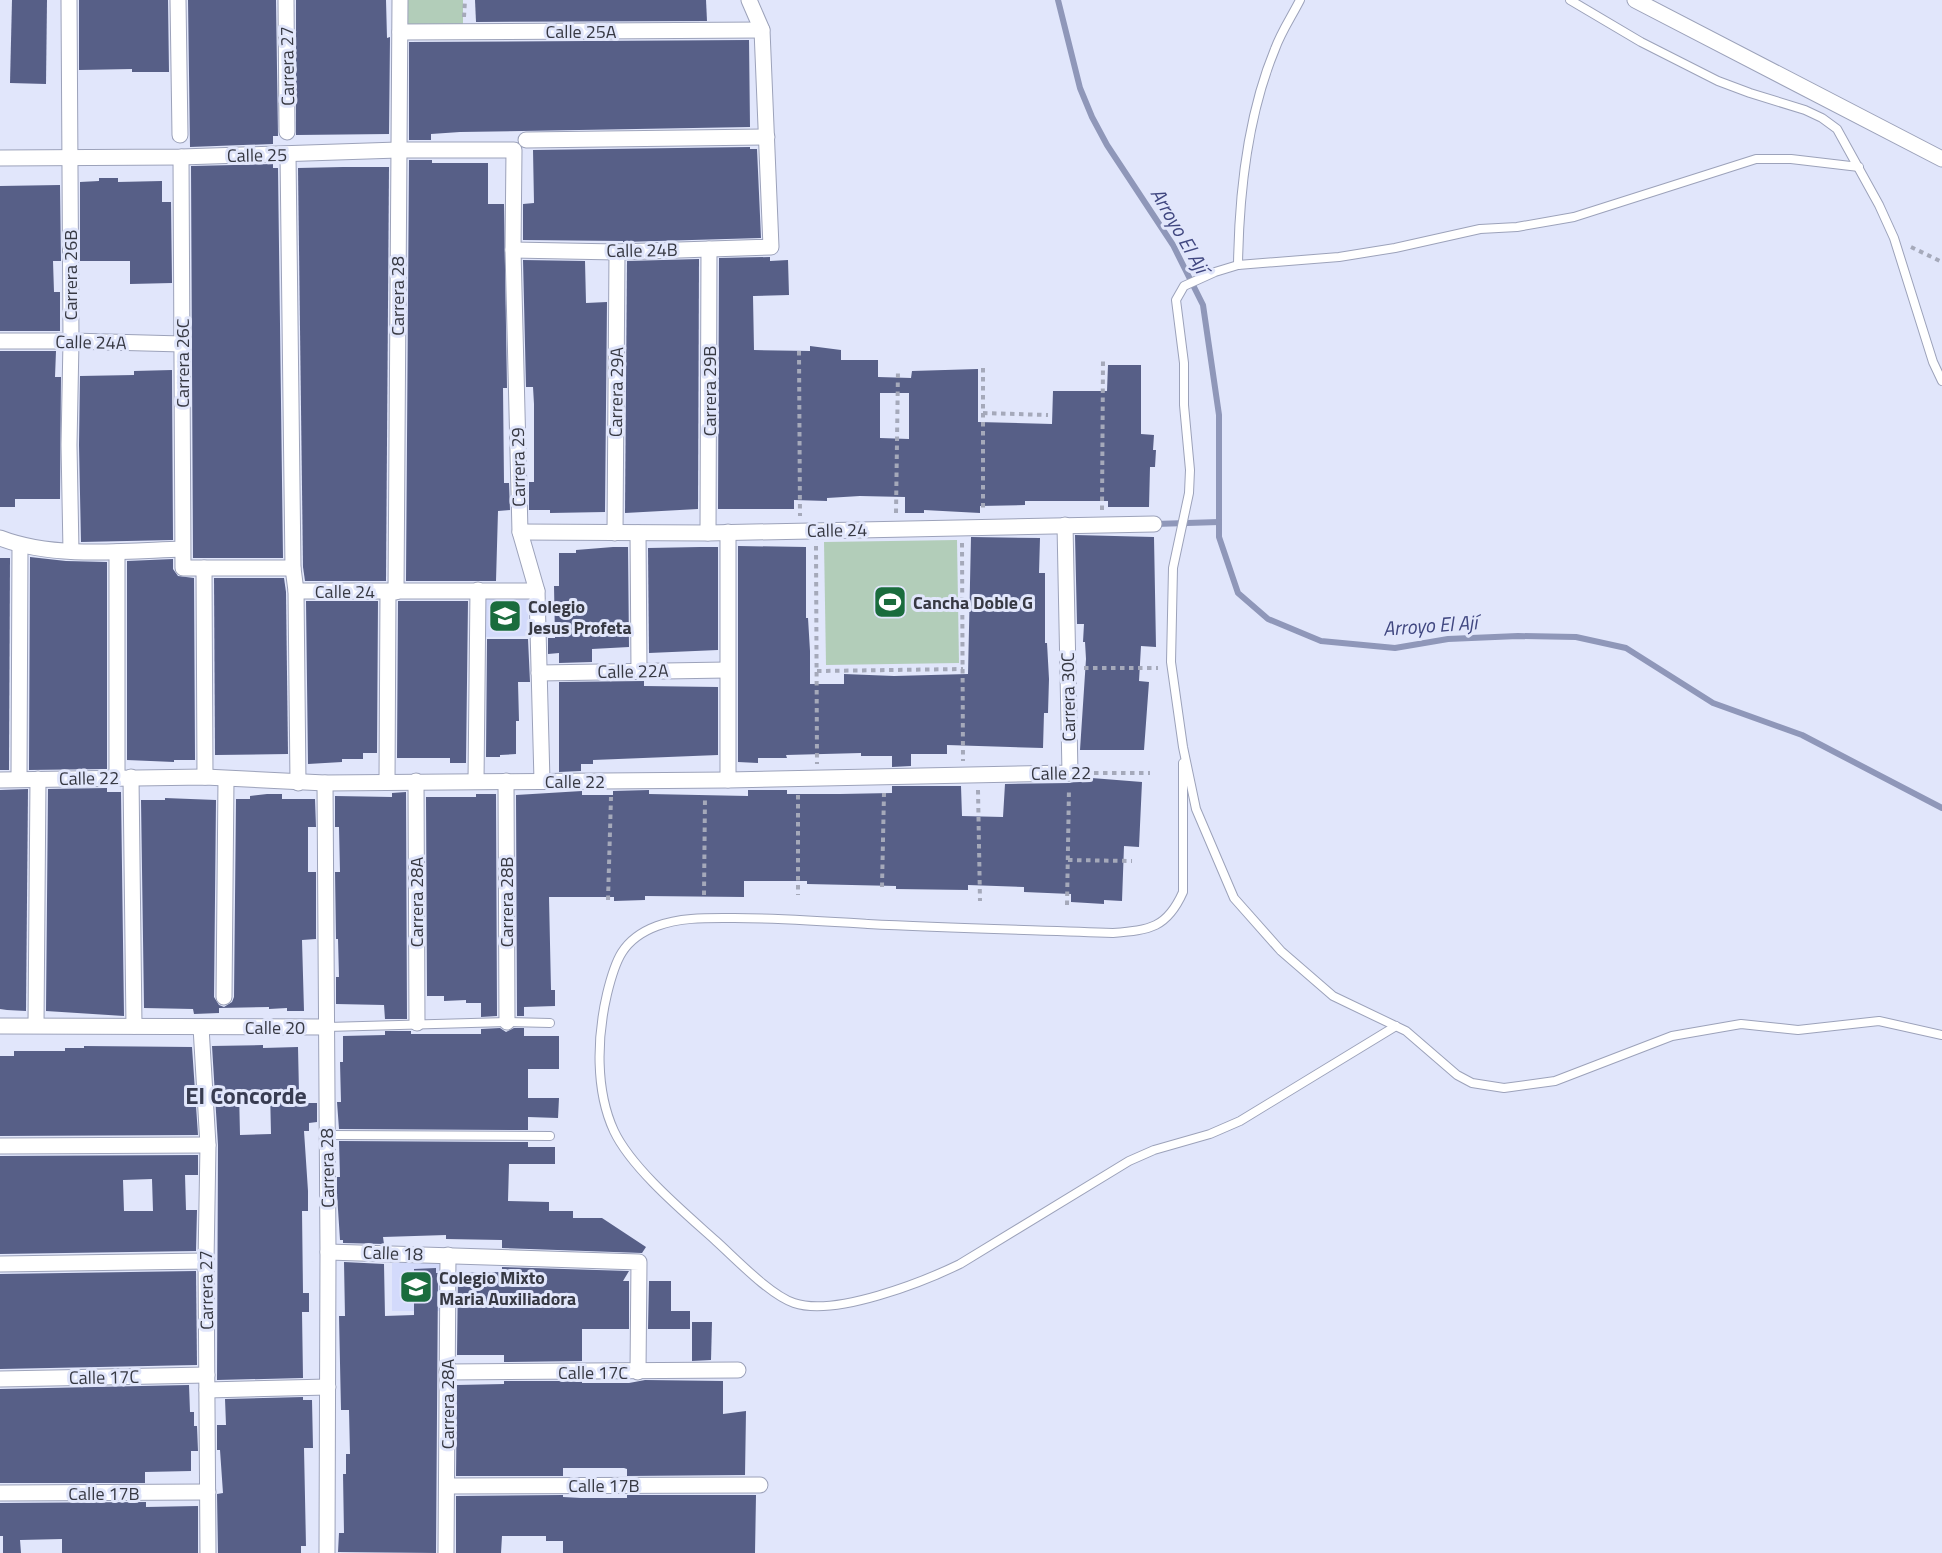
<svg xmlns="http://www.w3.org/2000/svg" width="1942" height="1553" font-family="'Titillium Web',sans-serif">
<rect width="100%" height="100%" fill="#e1e6fb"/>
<!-- built -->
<g fill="#d3dafb">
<path d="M 482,597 L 528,597 L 528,636 L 483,637 Z"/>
<rect x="392" y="1263" width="48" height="48"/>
</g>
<!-- green -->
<g fill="#b2cdb9">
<path d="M 404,0 L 463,0 L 463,25 L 403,25 Z"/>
<path d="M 957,540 L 959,663 L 826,665 L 824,542 Z"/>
</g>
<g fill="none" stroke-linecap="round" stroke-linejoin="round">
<!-- stream -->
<g stroke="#8f97b9" stroke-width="6">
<path d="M 1058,0 L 1080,88 L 1092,117 L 1107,145 L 1173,245 L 1203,305 L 1219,415 L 1219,537 L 1238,593 L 1268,619 L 1321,641 L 1395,648 L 1448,639 L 1518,636 L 1576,637 L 1626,648 L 1713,703 L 1802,735 L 1942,808"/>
<path d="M 1155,524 L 1219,522"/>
</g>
</g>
<!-- building -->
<g fill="#575f87" fill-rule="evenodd">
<path d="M 12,0 L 47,0 L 46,84 L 10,83 Z"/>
<path d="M 79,0 L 168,0 L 169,72 L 132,72 L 132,69 L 79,70 Z"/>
<path d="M 188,0 L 276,0 L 278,136 L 273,136 L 273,144 L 190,147 Z"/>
<path d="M 296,0 L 386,0 L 387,38 L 390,37 L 389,134 L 296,135 Z"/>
<path d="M 475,0 L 706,0 L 707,21 L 476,22 Z"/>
<path d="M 749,40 L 750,127 L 460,132 L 431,134 L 431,140 L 409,140 L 409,42 Z"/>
<path d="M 750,147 L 750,149 L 757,149 L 761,238 L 623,242 L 623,241 L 523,240 L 523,204 L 534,203 L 533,150 Z"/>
<path d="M 409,160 L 432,160 L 432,163 L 488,163 L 488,204 L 504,204 L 507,388 L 503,388 L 504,483 L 509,483 L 510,510 L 498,511 L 496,581 L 406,581 Z"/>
<path d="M 273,164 L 273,168 L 278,168 L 283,558 L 193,558 L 191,166 Z"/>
<path d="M 343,167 L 389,167 L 386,581 L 305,581 L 303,567 L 298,168 Z"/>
<path d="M 99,178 L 118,178 L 118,182 L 162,181 L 162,202 L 171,202 L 172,283 L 130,284 L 130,261 L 80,261 L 80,182 L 99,181 Z"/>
<path d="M 60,185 L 61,261 L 53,261 L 54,292 L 60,292 L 60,331 L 0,331 L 0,186 Z"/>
<path d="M 770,257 L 770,261 L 788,260 L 789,295 L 753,296 L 754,350 L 810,351 L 810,346 L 841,350 L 841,360 L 878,360 L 878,377 L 911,378 L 912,371 L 978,369 L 978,422 L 1052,424 L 1053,391 L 1107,391 L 1108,365 L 1141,365 L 1141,434 L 1154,435 L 1153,450 L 1156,450 L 1155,467 L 1150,467 L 1149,507 L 1108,507 L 1108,501 L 1025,501 L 1025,505 L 980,506 L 980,513 L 924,510 L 924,513 L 905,513 L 905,497 L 860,496 L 827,498 L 827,501 L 794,500 L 794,509 L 718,509 L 719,258 ZM 880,393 L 909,393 L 909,439 L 880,438 Z"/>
<path d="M 699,259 L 698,509 L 625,513 L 627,261 Z"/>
<path d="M 523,260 L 585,261 L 586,303 L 607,302 L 605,512 L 550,513 L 550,510 L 529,510 L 529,482 L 534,482 L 534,404 L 533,387 L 526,387 Z"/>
<path d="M 0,351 L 56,351 L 55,377 L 61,377 L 60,499 L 15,499 L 15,507 L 0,507 Z"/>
<path d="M 172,370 L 173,540 L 81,542 L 79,445 L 80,376 L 134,375 L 134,371 Z"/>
<path d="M 1075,535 L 1154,537 L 1156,647 L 1141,646 L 1139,681 L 1149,682 L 1144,750 L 1080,750 L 1086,659 L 1085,642 L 1083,642 L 1084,624 L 1077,624 Z"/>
<path d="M 971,537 L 1040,538 L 1039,573 L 1045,573 L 1045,643 L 1047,643 L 1049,679 L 1048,713 L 1044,713 L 1043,748 L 947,745 L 947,754 L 911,754 L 911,766 L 892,767 L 892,756 L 861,756 L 861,753 L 786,755 L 787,758 L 758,758 L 758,763 L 738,762 L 738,546 L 806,547 L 806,618 L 808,618 L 810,651 L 810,684 L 844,684 L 844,674 L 894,676 L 968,674 Z"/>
<path d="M 613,547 L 628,547 L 629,647 L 592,649 L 592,662 L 559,663 L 559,653 L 548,654 L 548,638 L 555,638 L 554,586 L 559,586 L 559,553 L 576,553 L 576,550 Z"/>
<path d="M 700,547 L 718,547 L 718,650 L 649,653 L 648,548 Z"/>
<path d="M 30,557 L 66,561 L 107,562 L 107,769 L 29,770 Z"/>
<path d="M 0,558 L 10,558 L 9,770 L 0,770 Z"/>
<path d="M 173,559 L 173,569 L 178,576 L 194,578 L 195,760 L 174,760 L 174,762 L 127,760 L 127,561 Z"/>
<path d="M 214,578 L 284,578 L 286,592 L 288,754 L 215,755 Z"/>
<path d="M 306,601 L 378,601 L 377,753 L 363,753 L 363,759 L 342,759 L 342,762 L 308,764 Z"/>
<path d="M 398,601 L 468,601 L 466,763 L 450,763 L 450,758 L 397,758 Z"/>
<path d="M 487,639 L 528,639 L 530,682 L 518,682 L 519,721 L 516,721 L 516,754 L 500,755 L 500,757 L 486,757 Z"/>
<path d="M 644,681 L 644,686 L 718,687 L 718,755 L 593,760 L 593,764 L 581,764 L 581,771 L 559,772 L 559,682 Z"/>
<path d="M 1079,777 L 1142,782 L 1139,847 L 1124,846 L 1122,901 L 1104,900 L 1104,904 L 1071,902 L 1071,894 L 1024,892 L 1024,887 L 968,885 L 968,890 L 896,889 L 896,886 L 807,884 L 807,881 L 744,881 L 744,897 L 645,896 L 645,900 L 614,901 L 614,897 L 549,897 L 551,990 L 555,990 L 555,1006 L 524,1007 L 524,1016 L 517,1016 L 516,795 L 582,791 L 582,795 L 613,795 L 613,791 L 649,790 L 649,794 L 748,796 L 748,790 L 787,790 L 787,794 L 840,794 L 892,793 L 892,786 L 961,786 L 962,816 L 1003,817 L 1005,784 L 1070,783 L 1079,780 Z"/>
<path d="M 107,788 L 107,792 L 121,792 L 124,1016 L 46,1011 L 48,789 Z"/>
<path d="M 28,789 L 26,1011 L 7,1010 L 0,1009 L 0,790 Z"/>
<path d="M 406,792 L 407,1019 L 385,1019 L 384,1005 L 336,1004 L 336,977 L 339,977 L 338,939 L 336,939 L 335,872 L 340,872 L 339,827 L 335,827 L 335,796 L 392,797 L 392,793 Z"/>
<path d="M 267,794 L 282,794 L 282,799 L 315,799 L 316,827 L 308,827 L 308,872 L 316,872 L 316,939 L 302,940 L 304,1011 L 287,1011 L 287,1008 L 269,1009 L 269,1007 L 219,1008 L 219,1013 L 194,1014 L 193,1009 L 144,1008 L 141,800 L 165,800 L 165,798 L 216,800 L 214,997 L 219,1005 L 224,1007 L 232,1002 L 234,997 L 236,799 L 250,799 L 250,796 Z"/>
<path d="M 476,794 L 496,794 L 497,1016 L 481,1017 L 481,1003 L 466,1003 L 466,1000 L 444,1001 L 444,996 L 427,996 L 426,797 L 476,797 Z"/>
<path d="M 500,1028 L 506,1032 L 514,1028 L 524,1028 L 524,1036 L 559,1036 L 559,1069 L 528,1069 L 528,1098 L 559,1098 L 558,1118 L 528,1117 L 528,1130 L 339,1129 L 337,1102 L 341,1102 L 340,1062 L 343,1062 L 343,1036 L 385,1035 L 385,1031 L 411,1031 L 411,1034 L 481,1034 L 481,1029 Z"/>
<path d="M 263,1045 L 263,1048 L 298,1047 L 299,1093 L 308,1093 L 308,1103 L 317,1103 L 317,1122 L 309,1123 L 309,1131 L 304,1131 L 308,1191 L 308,1211 L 302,1211 L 303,1293 L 309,1293 L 309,1312 L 302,1312 L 303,1378 L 217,1380 L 218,1145 L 212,1046 ZM 270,1090 L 271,1134 L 240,1135 L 239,1091 Z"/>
<path d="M 84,1046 L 192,1047 L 198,1135 L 0,1136 L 0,1056 L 14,1056 L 14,1051 L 65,1051 L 65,1048 L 84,1048 Z"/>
<path d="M 339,1141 L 528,1142 L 528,1147 L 555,1147 L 555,1164 L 509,1164 L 508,1201 L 549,1202 L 549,1211 L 573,1211 L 573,1218 L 602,1218 L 646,1247 L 642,1253 L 502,1248 L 502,1240 L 446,1239 L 446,1235 L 383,1237 L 384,1244 L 343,1243 L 343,1240 L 340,1240 L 337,1194 L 337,1177 L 340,1177 Z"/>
<path d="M 198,1155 L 198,1175 L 185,1175 L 186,1210 L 197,1210 L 196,1251 L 0,1254 L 0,1156 ZM 152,1179 L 153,1211 L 124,1211 L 123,1180 Z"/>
<path d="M 344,1262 L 384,1264 L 385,1316 L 414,1315 L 414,1269 L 436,1268 L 436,1273 L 438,1273 L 436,1553 L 338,1552 L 339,1533 L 344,1533 L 343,1474 L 346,1474 L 346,1454 L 350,1454 L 349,1410 L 341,1410 L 339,1316 L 345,1316 Z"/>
<path d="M 502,1267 L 629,1271 L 623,1281 L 629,1281 L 629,1329 L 582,1329 L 582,1361 L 504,1362 L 504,1355 L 457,1355 L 458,1273 L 502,1272 Z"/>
<path d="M 196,1271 L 197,1365 L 0,1369 L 0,1274 Z"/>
<path d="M 649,1281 L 671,1281 L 671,1311 L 690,1311 L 690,1329 L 648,1329 Z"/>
<path d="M 692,1322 L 712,1322 L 711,1360 L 692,1361 Z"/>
<path d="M 645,1380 L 723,1381 L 723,1414 L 746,1411 L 745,1475 L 627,1476 L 627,1469 L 624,1468 L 563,1468 L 563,1476 L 456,1476 L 457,1385 L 504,1384 L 504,1381 L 582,1381 L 582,1383 L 629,1383 Z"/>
<path d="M 189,1385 L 190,1412 L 194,1412 L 194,1426 L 197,1426 L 198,1451 L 191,1451 L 191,1471 L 145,1472 L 145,1483 L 0,1483 L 0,1389 Z"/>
<path d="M 303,1397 L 303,1400 L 312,1400 L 313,1448 L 304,1448 L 306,1546 L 301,1546 L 301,1553 L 218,1553 L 217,1494 L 223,1493 L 220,1450 L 217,1450 L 217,1425 L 226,1425 L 225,1399 Z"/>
<path d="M 563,1495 L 563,1497 L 581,1498 L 627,1498 L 627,1495 L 756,1495 L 755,1553 L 563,1553 L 563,1541 L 546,1541 L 546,1536 L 502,1536 L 501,1553 L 456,1553 L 456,1496 Z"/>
<path d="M 146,1502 L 146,1507 L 198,1506 L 198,1553 L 62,1553 L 62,1539 L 20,1540 L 21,1553 L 3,1553 L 3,1536 L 0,1536 L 0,1503 Z"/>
</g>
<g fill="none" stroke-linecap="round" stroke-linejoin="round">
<defs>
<g id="service">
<path d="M 1570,0 L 1641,42 L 1718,81 L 1750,93 L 1805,110 L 1822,118 L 1837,129 L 1879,205 L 1894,238 L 1933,362 L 1942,381"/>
<path d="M 1859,167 L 1791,159 L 1756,159 L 1574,217 L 1517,227 L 1480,229 L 1395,248 L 1339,257 L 1238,265 L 1215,272 L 1184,286 L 1176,300 L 1184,363 L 1184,405 L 1190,470 L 1189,493 L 1173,568 L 1171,662 L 1183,747 L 1196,809 L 1234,898 L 1281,951 L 1333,996 L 1406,1031 L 1457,1075 L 1472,1083 L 1504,1088 L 1555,1081 L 1672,1036 L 1741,1024 L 1798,1030 L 1879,1021 L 1942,1035"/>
<path d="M 1238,265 C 1239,194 1248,114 1275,49 C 1281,32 1292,16 1300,0"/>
<path d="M 1183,763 L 1183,892 C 1167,928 1150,930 1113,933 C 1031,930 949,928 868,924 C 823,921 779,918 734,918 C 708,918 681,917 657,926 C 622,939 615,961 607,994 C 597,1037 595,1090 614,1131 C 632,1169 685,1213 716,1241 C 736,1259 770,1295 794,1303 C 835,1317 923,1282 960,1264 L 1129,1161 L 1154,1150 L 1210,1134 L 1240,1121 L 1396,1026"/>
<path d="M 327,1027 L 507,1022 L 550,1023"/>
<path d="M 326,1135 L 550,1136"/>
</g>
<g id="minor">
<path d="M 69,0 L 71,341 L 69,445 L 71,551"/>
<path d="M 178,0 L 180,135"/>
<path d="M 286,0 L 287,132"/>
<path d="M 1635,0 L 1942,159"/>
<path d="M 400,32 L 762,30"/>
<path d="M 526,140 L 767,137"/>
<path d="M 288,155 L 293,568 L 296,591 L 298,783"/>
<path d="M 181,157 L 183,568 L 293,568"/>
<path d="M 0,158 L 181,157 L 398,150 L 514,150 L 513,250 L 520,532 L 537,591 L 542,781"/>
<path d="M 513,250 L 617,252 L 771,247 L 762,30 L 749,0"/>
<path d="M 0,341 L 71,341 L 182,344"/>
<path d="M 520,532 L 708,533 L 1154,524"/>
<path d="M 615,533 L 617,252"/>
<path d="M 638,533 L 639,671"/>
<path d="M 708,533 L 709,249"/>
<path d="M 0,538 C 54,559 125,551 182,549"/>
<path d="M 204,568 L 205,777"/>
<path d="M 296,591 L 537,591"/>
<path d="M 396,592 L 400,0"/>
<path d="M 539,673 L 727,670"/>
<path d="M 131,777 L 134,1026"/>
<path d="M 117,778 L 117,552"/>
<path d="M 19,779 L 20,546"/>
<path d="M 0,780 L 205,777 L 325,783 L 728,780 L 1070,773 L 1065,525"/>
<path d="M 728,780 L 728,532"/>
<path d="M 416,781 L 417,1023"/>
<path d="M 476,781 L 478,590"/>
<path d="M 506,781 L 507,1022"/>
<path d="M 387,782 L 388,592"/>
<path d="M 325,783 L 328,1252 L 327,1553"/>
<path d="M 224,997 L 226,779"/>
<path d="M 36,1024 L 38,779"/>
<path d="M 0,1026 L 327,1027"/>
<path d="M 201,1027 L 208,1145 L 206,1261 L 208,1553"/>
<path d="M 0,1146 L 208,1145"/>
<path d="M 328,1252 L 639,1262 L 638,1372"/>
<path d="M 0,1264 L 206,1261"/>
<path d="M 447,1372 L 738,1370"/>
<path d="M 0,1379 L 207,1375"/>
<path d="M 207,1390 L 328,1387"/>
<path d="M 447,1486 L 760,1485"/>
<path d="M 0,1493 L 208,1492"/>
<path d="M 446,1553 L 448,1255"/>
</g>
</defs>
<!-- service casing -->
<use href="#service" stroke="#9ca2ba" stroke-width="10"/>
<!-- minor casing -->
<use href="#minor" stroke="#9ca2ba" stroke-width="17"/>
<!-- path -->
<g stroke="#a5a9ba" stroke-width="4" stroke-dasharray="4.5 4.5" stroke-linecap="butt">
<path d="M 464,17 L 465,0"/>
<path d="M 1911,247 L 1942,262"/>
<path d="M 799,351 L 800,516"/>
<path d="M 983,368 L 983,511"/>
<path d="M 983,413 L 1048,415"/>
<path d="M 1102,510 L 1103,361"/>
<path d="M 896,513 L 898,369"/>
<path d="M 962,543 L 963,761"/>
<path d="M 816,546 L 817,764"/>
<path d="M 1084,668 L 1158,668"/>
<path d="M 817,671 L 963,669"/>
<path d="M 1085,773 L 1150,773"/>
<path d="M 978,790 L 980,901"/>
<path d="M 798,795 L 798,895"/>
<path d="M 1068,860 L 1132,861"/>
<path d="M 882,887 L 884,793"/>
<path d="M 704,895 L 705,796"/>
<path d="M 608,900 L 611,797"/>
<path d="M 1067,905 L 1069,788"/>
</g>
<!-- service -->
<use href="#service" stroke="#fff" stroke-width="8"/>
<!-- minor -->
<use href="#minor" stroke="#fff" stroke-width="15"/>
</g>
<!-- icons -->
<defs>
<symbol id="stadium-square" viewBox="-11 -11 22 22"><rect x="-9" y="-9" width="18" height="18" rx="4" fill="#1a6c3d" stroke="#e1e6fb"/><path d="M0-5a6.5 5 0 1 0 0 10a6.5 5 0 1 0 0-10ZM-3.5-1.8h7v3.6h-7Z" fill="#fff"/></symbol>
<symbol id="school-square" viewBox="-11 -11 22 22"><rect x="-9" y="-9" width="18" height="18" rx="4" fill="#1a6c3d" stroke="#e1e6fb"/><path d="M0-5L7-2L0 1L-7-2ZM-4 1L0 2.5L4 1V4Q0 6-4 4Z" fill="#fff"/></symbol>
</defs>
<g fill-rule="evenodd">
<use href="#stadium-square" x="871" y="583" width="38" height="38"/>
<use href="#school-square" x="486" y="597" width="38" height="38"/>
<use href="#school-square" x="397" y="1268" width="38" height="38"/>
</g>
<g text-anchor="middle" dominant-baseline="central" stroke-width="6" stroke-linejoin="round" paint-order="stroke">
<!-- street labels -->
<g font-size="18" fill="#373943" stroke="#e1e6fb">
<text x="581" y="31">Calle 25A</text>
<text transform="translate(287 66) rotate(-91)">Carrera 27</text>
<text transform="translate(257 155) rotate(-1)">Calle 25</text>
<text transform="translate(642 250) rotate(-1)">Calle 24B</text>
<text transform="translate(70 275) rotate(-90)">Carrera 26B</text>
<text transform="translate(397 296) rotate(-90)">Carrera 28</text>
<text transform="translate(91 342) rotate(1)">Calle 24A</text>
<text transform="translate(182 363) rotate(-90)">Carrera 26C</text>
<text transform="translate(709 391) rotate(-90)">Carrera 29B</text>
<text transform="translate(616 392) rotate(-89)">Carrera 29A</text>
<text transform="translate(518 467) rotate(-91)">Carrera 29</text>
<text transform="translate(837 530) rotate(-1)">Calle 24</text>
<text x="345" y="591">Calle 24</text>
<text transform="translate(633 671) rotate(-1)">Calle 22A</text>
<text transform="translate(1068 697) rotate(-91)">Carrera 30C</text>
<text transform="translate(1061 773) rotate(-1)">Calle 22</text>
<text transform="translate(89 778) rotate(-1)">Calle 22</text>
<text x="575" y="781">Calle 22</text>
<text transform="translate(416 902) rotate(-90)">Carrera 28A</text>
<text transform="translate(506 902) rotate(-90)">Carrera 28B</text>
<text x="275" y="1027">Calle 20</text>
<text transform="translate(327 1168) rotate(-91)">Carrera 28</text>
<text transform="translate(393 1253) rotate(2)">Calle 18</text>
<text transform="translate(206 1290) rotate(-91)">Carrera 27</text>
<text x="593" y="1372">Calle 17C</text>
<text transform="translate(104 1377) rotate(-1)">Calle 17C</text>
<text transform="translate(447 1404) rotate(-90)">Carrera 28A</text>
<text x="604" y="1485">Calle 17B</text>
<text x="104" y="1493">Calle 17B</text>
</g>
<!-- poi labels -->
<g font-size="18" font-weight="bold" fill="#373943" stroke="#e1e6fb" text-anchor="start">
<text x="913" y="602">Cancha Doble G</text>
<text x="528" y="606">Colegio<tspan x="528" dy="21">Jesus Profeta</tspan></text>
<text x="439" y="1277">Colegio Mixto<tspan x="439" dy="21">Maria Auxiliadora</tspan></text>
</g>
<!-- water labels -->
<g font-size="20" font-style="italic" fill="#404780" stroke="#e1e6fb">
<text transform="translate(1180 230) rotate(60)">Arroyo El Ají</text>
<text transform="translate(1430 625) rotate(-4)">Arroyo El Ají</text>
</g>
<!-- district labels -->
<g font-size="24" font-weight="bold" fill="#383c51" stroke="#e1e6fb">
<text x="246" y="1095">El Concorde</text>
</g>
</g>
</svg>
